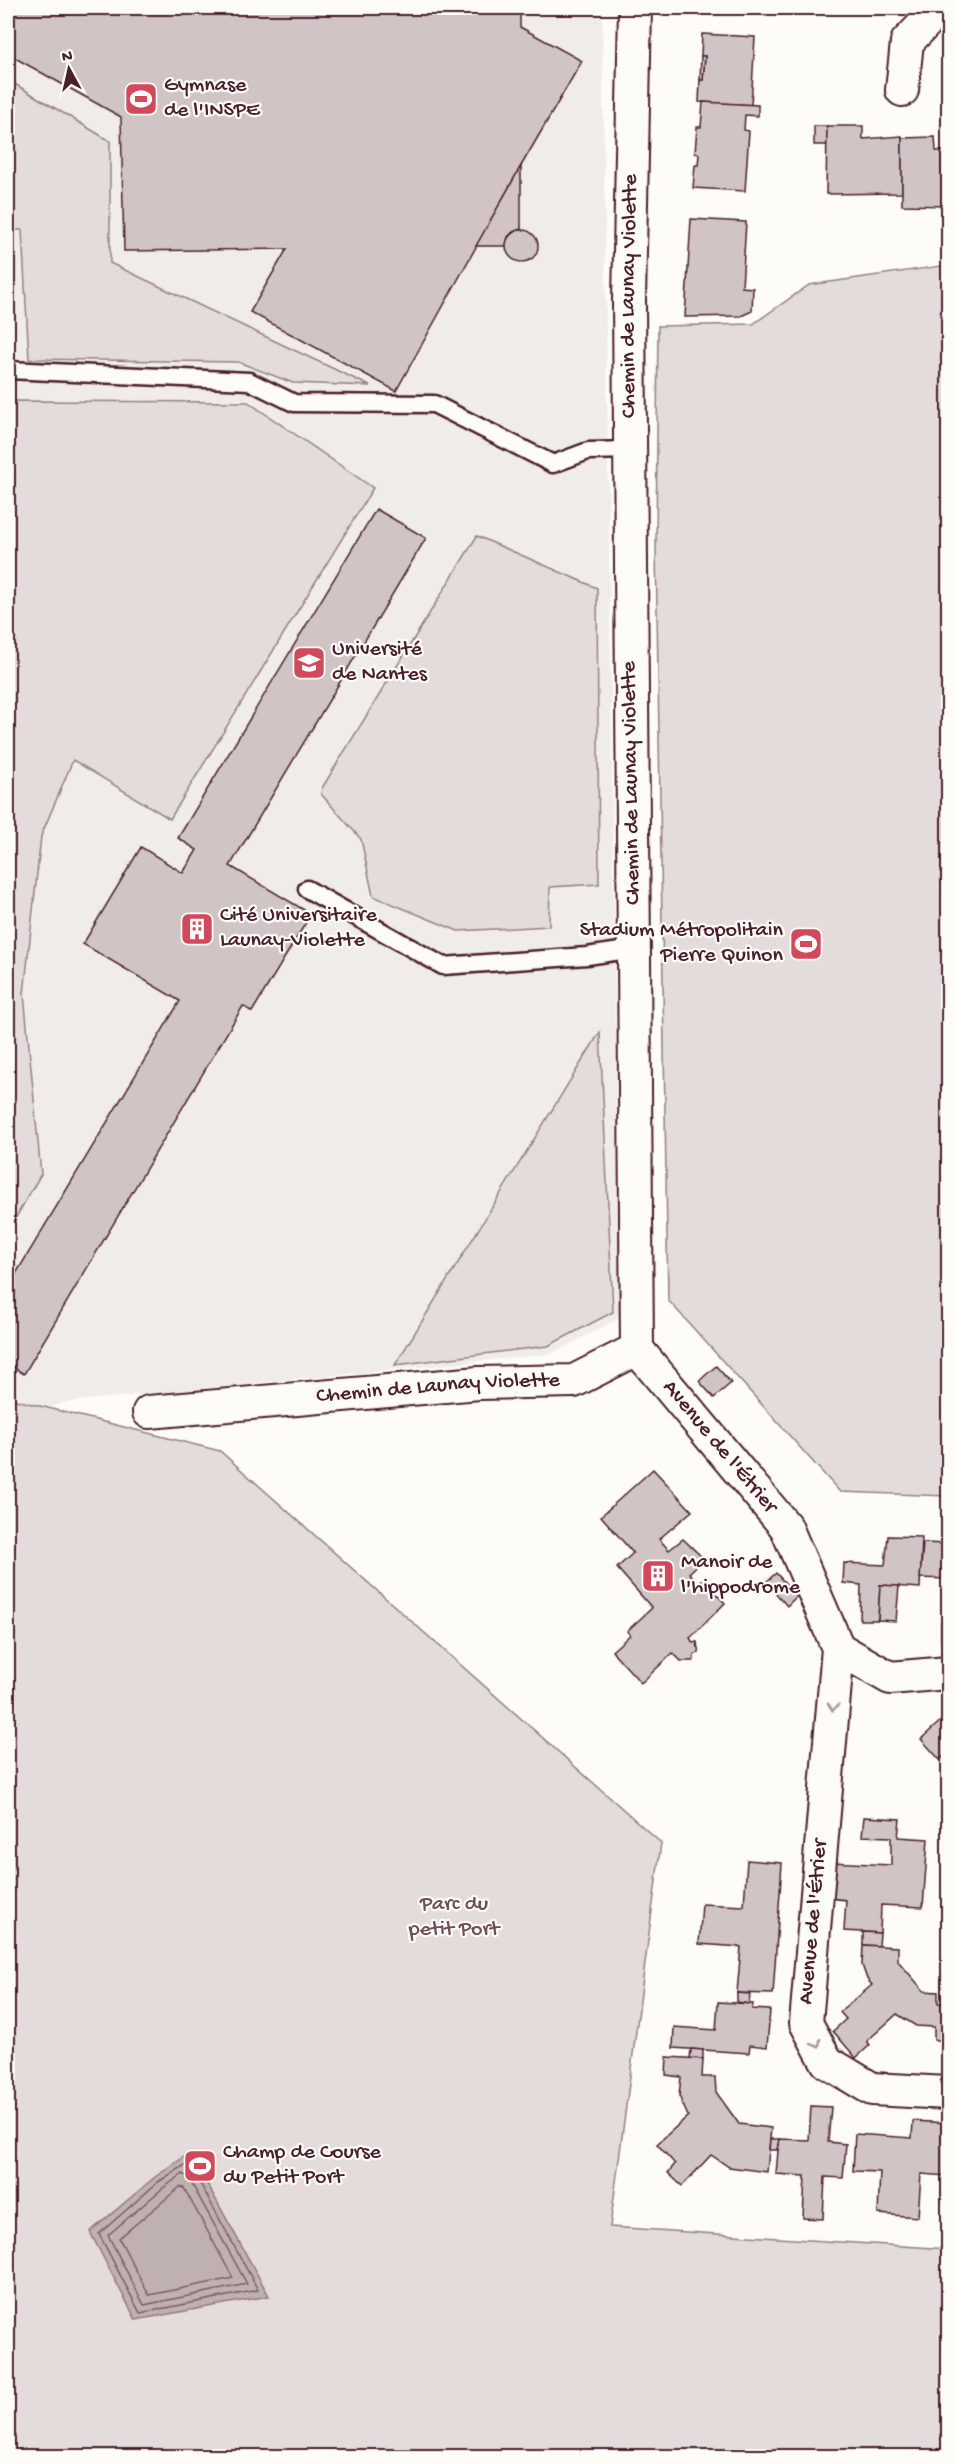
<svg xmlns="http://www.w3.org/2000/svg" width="956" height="2464" font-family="'Gochi Hand',sans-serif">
<rect width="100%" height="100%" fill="#fdfcf7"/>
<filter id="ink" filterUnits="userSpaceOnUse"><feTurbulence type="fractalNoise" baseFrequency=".0167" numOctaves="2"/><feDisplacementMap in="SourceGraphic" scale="12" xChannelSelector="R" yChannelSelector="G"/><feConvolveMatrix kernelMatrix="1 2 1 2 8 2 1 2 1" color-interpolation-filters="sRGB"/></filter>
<g filter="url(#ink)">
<!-- built -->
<path fill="#f0ece8" d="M 8,8 L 602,8 L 619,1318 L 552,1354 L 66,1402 L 8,1421 Z"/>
<!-- green -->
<g fill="#e3dcda" stroke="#967e82" stroke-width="1.5">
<path d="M 8,80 L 110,141 L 110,263 L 370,386 L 293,383 L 238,362 L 29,359 L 22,230 L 8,230 Z"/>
<path d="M 948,265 L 948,1496 L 840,1492 L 668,1300 L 656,547 L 658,326 L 753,324 L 809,285 Z"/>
<path d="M 8,401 L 248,402 L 373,488 L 170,819 L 73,760 L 41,836 L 24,994 L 41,1174 L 8,1231 Z"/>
<path d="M 477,536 L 597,588 L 599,884 L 550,887 L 549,926 L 458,931 L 373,896 L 361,839 L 321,794 L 322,788 Z"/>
<path d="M 600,1032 L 613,1312 L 548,1346 L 395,1365 Z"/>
<path d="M 8,1398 L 220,1451 L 661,1843 L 610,2227 L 948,2249 L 948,2456 L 8,2456 Z"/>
</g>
<!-- water -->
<path fill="#c0b1b1" stroke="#91777b" stroke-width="1.5" d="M 187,2155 L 199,2169 L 269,2296 L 136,2320 L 90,2232 L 155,2177 Z"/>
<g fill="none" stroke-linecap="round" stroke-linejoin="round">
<!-- shore -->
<g stroke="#795961" stroke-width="1.5">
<path d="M 187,2164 L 194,2172 L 258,2290 L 140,2313 L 99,2234 L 158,2182 Z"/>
<path d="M 183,2174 L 188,2177 L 247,2284 L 144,2305 L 108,2235 L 163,2188 Z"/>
<path d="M 180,2187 L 184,2188 L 233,2278 L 149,2295 L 119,2238 Z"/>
</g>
</g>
<!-- building -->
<g fill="#d0c5c4" stroke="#4a1f2b" stroke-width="1.5">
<path d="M 8,8 L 520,8 L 520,27 L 582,61 L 521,166 L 396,391 L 250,312 L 287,249 L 124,251 L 121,117 L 8,54 Z"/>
<path d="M 702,34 L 755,37 L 751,105 L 699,102 L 700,80 L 703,80 L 705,56 L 701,56 Z"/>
<path d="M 701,56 L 705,56 L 703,80 L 700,80 Z"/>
<path d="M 703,102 L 758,105 L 758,116 L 745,115 L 744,130 L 749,131 L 745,191 L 693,188 L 695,165 L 698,165 L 699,154 L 695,153 L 697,127 L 701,127 Z"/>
<rect x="814" y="126" width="13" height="19"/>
<path d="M 827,126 L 863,126 L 863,139 L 902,136 L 902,193 L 826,194 Z"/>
<path d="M 935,137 L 936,151 L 948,151 L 948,206 L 902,205 L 902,138 Z"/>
<path d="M 521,166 L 521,229 L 513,232 L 508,237 L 506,246 L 476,246 Z"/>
<path d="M 691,219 L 746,222 L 742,287 L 753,288 L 752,311 L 741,316 L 685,317 Z"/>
<circle cx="522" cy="246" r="16"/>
<path d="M 376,509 L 426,538 L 230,866 L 311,914 L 252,1012 L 243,1006 L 24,1374 L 8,1364 L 8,1287 L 180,1001 L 83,944 L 141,847 L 183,873 L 197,850 L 178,838 Z"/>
<path d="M 716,1366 L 731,1383 L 714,1398 L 699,1381 Z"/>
<path d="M 653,1469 L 692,1511 L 659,1539 L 669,1550 L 683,1539 L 704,1559 L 689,1573 L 698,1583 L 702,1580 L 725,1603 L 690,1638 L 693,1643 L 697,1642 L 699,1653 L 695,1654 L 693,1661 L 681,1661 L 673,1653 L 641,1683 L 612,1651 L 630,1635 L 627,1631 L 652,1608 L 617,1568 L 633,1553 L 601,1516 Z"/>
<path d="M 888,1536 L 922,1537 L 920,1588 L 880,1585 L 878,1620 L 860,1620 L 861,1585 L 843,1583 L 844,1563 L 885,1565 Z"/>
<path d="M 923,1543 L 948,1544 L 948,1579 L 920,1578 Z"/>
<path d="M 776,1573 L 797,1596 L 787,1606 L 766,1582 Z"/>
<path d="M 880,1585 L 899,1586 L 896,1621 L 878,1620 Z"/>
<rect x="941" y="1621" width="7" height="19"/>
<path d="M 945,1717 L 948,1721 L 948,1752 L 940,1760 L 921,1739 Z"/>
<path d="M 864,1817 L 900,1819 L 898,1837 L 928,1839 L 923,1907 L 881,1905 L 880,1933 L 844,1931 L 846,1900 L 829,1898 L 831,1862 L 891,1865 L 891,1837 L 862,1836 Z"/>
<path d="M 747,1860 L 782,1863 L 773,1994 L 737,1993 L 741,1947 L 699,1944 L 702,1904 L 744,1906 Z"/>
<path d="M 863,1932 L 880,1933 L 879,1946 L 863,1945 Z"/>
<path d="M 863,1945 L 898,1947 L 898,1961 L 924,1991 L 938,1992 L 938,2003 L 948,2004 L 948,2040 L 934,2040 L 934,2027 L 916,2026 L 897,2014 L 867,2041 L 870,2045 L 856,2058 L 833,2031 L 846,2019 L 840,2012 L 872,1985 L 867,1979 L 862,1965 Z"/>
<path d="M 737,1993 L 750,1994 L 749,2004 L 737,2002 Z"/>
<path d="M 718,2002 L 753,2004 L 752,2009 L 770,2010 L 767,2047 L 750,2045 L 749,2053 L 673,2048 L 674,2027 L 716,2030 Z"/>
<path d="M 691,2049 L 703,2050 L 703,2059 L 690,2059 Z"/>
<path d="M 667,2057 L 703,2059 L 702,2077 L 715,2077 L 716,2092 L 739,2124 L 771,2128 L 767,2172 L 729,2167 L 711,2155 L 682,2186 L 668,2173 L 675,2164 L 657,2144 L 688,2116 L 679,2096 L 681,2077 L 666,2075 Z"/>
<path d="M 811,2106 L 831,2107 L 828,2142 L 846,2144 L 843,2178 L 825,2177 L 823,2219 L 803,2218 L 805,2176 L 776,2174 L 779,2139 L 809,2140 Z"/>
<path d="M 913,2121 L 948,2123 L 948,2176 L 921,2174 L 918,2217 L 878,2214 L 880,2172 L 853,2171 L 855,2134 L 912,2138 Z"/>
<path d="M 770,2139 L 779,2139 L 777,2150 L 769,2150 Z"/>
</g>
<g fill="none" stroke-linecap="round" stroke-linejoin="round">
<defs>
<g id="lane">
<path d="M 8,370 L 249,381 L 294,403 L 434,404 L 553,464 L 588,451 L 630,450"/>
<path d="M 307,889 L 443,966 L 587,956 L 634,949"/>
</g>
<g id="street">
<path d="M 902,90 L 907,42 L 940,8"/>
<path id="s1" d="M 637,1349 L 786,1527 L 838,1648 L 806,2023 L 827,2062 L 872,2089 L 948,2093"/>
<path id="s2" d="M 149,1412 L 479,1383 L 574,1381 L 637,1349 L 629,301 L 635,8"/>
<path d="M 838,1648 L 890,1678 L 948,1673"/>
</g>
</defs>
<!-- lane casing -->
<use href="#lane" stroke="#4a1f2b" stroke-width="21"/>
<!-- street casing -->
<use href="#street" stroke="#4a1f2b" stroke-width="36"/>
<!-- lane -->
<use href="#lane" stroke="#fdfcf7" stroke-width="16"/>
<!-- street -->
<use href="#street" stroke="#fdfcf7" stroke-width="32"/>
</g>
<!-- one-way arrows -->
<defs><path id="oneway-chevron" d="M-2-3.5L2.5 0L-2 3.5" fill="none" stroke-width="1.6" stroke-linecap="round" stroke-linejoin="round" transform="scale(1.5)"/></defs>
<g stroke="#ac999b">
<use href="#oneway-chevron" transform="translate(833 1707) rotate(95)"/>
<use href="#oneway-chevron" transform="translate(817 2044) rotate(62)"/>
</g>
</g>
<!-- icons -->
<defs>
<symbol id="stadium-square" viewBox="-11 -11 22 22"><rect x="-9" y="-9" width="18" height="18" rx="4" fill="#d1495b" stroke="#fdfcf7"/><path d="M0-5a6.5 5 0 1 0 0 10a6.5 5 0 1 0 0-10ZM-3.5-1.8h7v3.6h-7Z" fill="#fff"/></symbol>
<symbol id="university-square" viewBox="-11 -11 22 22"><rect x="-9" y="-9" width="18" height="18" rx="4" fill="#d1495b" stroke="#fdfcf7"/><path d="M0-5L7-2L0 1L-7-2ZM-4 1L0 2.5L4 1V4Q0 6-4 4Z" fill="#fff"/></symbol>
<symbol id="building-square" viewBox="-11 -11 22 22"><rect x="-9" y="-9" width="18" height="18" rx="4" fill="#d1495b" stroke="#fdfcf7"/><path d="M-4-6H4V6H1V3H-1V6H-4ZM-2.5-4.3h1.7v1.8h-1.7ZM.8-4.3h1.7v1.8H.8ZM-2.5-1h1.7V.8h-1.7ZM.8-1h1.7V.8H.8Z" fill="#fff"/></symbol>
</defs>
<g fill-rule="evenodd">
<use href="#stadium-square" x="122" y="80" width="38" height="38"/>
<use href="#university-square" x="290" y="644" width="38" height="38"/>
<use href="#building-square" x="178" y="910" width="38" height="38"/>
<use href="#stadium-square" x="787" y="925" width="38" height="38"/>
<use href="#building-square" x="639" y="1557" width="38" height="38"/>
<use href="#stadium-square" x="181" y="2147" width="38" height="38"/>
</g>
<g text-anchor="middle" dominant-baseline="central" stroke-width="4.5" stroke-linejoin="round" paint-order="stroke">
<!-- poi labels -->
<g font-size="22" fill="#4a1f2b" stroke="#fdfcf7" text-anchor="start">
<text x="164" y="86">Gymnase<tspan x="164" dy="25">de l'INSPE</tspan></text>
<text x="332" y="650">Université<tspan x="332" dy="25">de Nantes</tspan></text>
<text x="220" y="916">Cité Universitaire<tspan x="220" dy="25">Launay-Violette</tspan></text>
<text x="783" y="931" text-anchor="end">Stadium Métropolitain<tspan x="783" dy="25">Pierre Quinon</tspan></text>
<text x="681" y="1563">Manoir de<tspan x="681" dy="25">l'hippodrome</tspan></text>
<text x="223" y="2153">Champ de Course<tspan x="223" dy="25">du Petit Port</tspan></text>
</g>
<!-- street labels -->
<g font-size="22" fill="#4a1f2b" stroke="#fdfcf7">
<text stroke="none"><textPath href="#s2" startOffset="1550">Chemin de Launay Violette</textPath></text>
<text transform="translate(632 783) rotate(-91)">Chemin de Launay Violette</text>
<text stroke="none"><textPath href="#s2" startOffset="290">Chemin de Launay Violette</textPath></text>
<text stroke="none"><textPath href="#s1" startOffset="128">Avenue de l'Étrier</textPath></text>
<text transform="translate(814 1922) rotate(-85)">Avenue de l'Étrier</text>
</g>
<!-- park labels -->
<g font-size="22" fill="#704e57" stroke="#fdfcf7">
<text x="454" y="1905">Parc du<tspan x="454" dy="25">petit Port</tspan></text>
</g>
</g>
<!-- margin -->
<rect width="956" height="2464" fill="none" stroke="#fdfcf7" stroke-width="30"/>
<rect x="15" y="15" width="926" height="2434" fill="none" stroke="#4a1f2b" stroke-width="2" filter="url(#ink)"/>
<!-- north arrow -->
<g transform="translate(69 69) rotate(352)" stroke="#fdfcf7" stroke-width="4.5" paint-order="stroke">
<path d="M0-4.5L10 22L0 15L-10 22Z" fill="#4a1f2b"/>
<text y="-9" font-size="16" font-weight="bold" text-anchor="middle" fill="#4a1f2b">N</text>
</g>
</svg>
